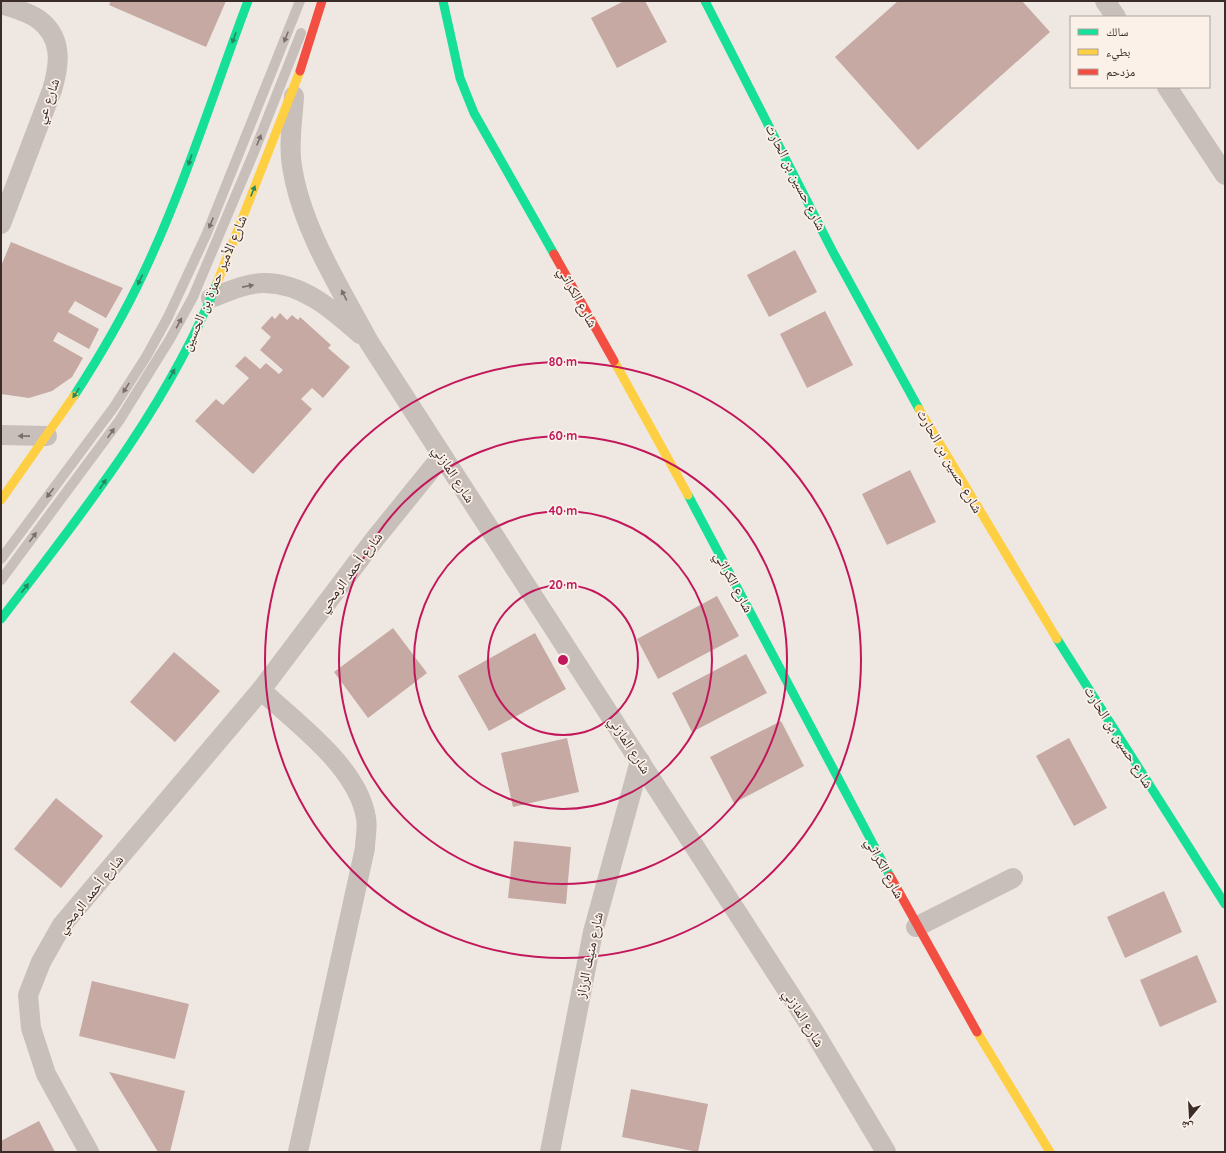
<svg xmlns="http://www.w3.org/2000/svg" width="1226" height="1153" font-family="Quicksand,'Noto Naskh Arabic',sans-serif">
<rect width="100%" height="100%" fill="#efe8e2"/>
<!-- building -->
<g fill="#c5a9a2">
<path d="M 111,1 L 226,1 L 206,47 L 109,5 Z"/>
<path d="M 624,1 L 645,1 L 667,42 L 617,68 L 591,18 Z"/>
<path d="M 898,1 L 1022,1 L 1050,32 L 918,150 L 835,57 Z"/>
<path d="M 11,242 L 123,288 L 106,318 L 75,301 L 68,312 L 99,329 L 89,349 L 58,332 L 53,341 L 83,358 L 72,377 L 52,391 L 29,398 L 1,394 L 1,266 Z"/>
<path d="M 795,250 L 817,292 L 769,317 L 747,275 Z"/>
<path d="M 825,311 L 853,365 L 807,388 L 780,334 Z"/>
<path d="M 280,313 L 287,320 L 292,315 L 298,320 L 300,317 L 331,345 L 328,348 L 350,367 L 323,398 L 312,388 L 301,399 L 312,409 L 253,474 L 195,421 L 216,399 L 223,405 L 249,378 L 235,366 L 245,356 L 260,369 L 266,363 L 279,374 L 283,370 L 260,350 L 271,337 L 261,328 L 272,316 L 275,319 Z"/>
<path d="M 910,470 L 936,522 L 887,545 L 862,494 Z"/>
<path d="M 717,596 L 739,636 L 658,679 L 637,639 Z"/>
<path d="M 393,628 L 427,673 L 368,718 L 334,672 Z"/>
<path d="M 535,633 L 566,689 L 489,731 L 458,676 Z"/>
<path d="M 174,652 L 220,691 L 175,742 L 130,702 Z"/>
<path d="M 746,654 L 767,693 L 692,732 L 672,693 Z"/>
<path d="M 781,721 L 804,766 L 734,803 L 710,757 Z"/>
<path d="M 567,738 L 579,792 L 513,807 L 501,753 Z"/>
<path d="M 1069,738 L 1107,808 L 1074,826 L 1036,756 Z"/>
<path d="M 56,798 L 103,836 L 61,888 L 14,849 Z"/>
<path d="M 514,841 L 571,847 L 566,904 L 508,898 Z"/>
<path d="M 1164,891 L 1182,932 L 1125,958 L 1107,917 Z"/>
<path d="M 1197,955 L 1217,1002 L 1160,1027 L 1140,980 Z"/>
<path d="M 92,981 L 189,1004 L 175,1059 L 79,1036 Z"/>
<path d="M 109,1072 L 185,1091 L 170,1152 L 158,1152 Z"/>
<path d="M 631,1089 L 708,1104 L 698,1152 L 622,1137 Z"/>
<path d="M 39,1121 L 55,1152 L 1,1152 L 1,1141 Z"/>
</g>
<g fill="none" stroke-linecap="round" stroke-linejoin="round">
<!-- lane -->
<g stroke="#c8bfba" stroke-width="10">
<path d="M 1,559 L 114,407 L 146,357 L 168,317 L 207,233 L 300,1"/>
<path d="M 1,580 L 119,421 L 170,339 L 193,297 L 254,152 L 301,33"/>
</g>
<!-- street -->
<g stroke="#c8bfba" stroke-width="20">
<path d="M 1105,1 L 1116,17"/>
<path d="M 1,4 C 13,8 28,12 38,19 C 63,37 60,64 52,90 L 1,224"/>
<path d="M 1167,87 L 1225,175"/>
<path d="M 294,96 C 293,118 288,144 292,166 C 301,227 340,288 369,342 L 813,1030 L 886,1152"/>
<path d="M 211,298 C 227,292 246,283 264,283 C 303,283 333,310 360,334"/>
<path d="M 1,435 L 47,436"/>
<path d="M 261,690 C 297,724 358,767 366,818 C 368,827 365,839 365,848 L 298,1152"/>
<path d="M 916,927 L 1013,878"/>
<path d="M 89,1152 L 46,1074 L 31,1028 L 28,995 L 41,962 L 62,925 L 261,690 L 374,540 L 442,456"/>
<path d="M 550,1152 L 593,932 L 640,761"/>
</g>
<!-- fast -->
<g stroke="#16e098" stroke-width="9">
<path d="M 443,1 L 460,78 L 474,113 L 554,254"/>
<path d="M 705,1 L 833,252 L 919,409"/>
<path d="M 74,396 C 100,356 124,315 144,272 C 185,185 214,91 248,1"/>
<path d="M 688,495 L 890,876"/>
<path d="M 1,619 C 82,513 167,408 217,283"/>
<path d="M 1057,639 L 1225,904"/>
</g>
<!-- slow -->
<g stroke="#ffcf43" stroke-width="9">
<path d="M 217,283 L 300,71"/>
<path d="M 614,361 L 688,495"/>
<path d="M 919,409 L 1057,639"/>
<path d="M 1,500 L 74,396"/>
<path d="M 977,1032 L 1050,1152"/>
</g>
<!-- jam -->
<g stroke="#f24e42" stroke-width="9">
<path d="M 300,71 L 322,1"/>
<path d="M 554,254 L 614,361"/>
<path d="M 890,876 L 977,1032"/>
</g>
</g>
<!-- one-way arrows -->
<defs><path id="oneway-solid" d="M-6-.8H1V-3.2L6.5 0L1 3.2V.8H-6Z"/></defs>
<g fill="#7a6e6a">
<use href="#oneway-solid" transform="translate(286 37) rotate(112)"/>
<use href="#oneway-solid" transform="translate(259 140) rotate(-68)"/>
<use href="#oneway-solid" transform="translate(211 223) rotate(112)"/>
<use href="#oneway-solid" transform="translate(248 286) rotate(-11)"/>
<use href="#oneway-solid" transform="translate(344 295) rotate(-117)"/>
<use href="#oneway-solid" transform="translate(179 323) rotate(-62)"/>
<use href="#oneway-solid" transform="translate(126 388) rotate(122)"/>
<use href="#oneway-solid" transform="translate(111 433) rotate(-55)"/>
<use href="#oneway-solid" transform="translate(24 436) rotate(-179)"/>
<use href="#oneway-solid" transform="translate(50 493) rotate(127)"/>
<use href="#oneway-solid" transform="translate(33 537) rotate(-53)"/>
</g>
<g fill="#288660">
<use href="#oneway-solid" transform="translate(234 38) rotate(110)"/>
<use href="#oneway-solid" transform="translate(190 160) rotate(109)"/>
<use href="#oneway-solid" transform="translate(253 191) rotate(-68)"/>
<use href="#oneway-solid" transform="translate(140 280) rotate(116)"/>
<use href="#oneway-solid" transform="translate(172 374) rotate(-60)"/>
<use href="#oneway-solid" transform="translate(76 393) rotate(124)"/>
<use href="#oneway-solid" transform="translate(103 484) rotate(-56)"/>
<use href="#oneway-solid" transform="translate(25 588) rotate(-52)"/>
</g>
<!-- distance rings -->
<g fill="none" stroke="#c2185b" stroke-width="2">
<circle cx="563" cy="660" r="75"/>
<circle cx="563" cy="660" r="149"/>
<circle cx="563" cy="660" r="224"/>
<circle cx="563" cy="660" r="298"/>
</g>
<g text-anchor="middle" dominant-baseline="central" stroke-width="3.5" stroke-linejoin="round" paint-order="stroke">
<!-- street labels -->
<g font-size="14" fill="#3a2c28" stroke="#fbf1e9">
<text transform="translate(47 101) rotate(-70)">شارع عي</text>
<text transform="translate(796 177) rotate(63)">شارع حسين بن الحارث</text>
<text transform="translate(214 283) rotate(-67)">شارع الأمير حمزة بن الحسين</text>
<text transform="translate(578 297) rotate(61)">شارع الكراثي</text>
<text transform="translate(950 461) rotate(60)">شارع حسين بن الحارث</text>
<text transform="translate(454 474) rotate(57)">شارع المازني</text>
<text transform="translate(350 572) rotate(-53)">شارع أحمد الرمحي</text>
<text transform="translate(734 582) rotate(62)">شارع الكراثي</text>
<text transform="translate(1119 737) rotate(58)">شارع حسين بن الحارث</text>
<text transform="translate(630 745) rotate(57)">شارع المازني</text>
<text transform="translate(885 868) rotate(62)">شارع الكراثي</text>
<text transform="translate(90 894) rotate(-51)">شارع أحمد الرمحي</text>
<text transform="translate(589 955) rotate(-78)">شارع منيف الرزاز</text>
<text transform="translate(804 1018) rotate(58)">شارع المازني</text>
</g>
</g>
<circle cx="563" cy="660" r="6" fill="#c2185b" stroke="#fbf1e9" stroke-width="2"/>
<g font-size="12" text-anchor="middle" font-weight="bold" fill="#c2185b" stroke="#fbf1e9" stroke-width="3.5" stroke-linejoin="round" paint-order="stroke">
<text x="563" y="366">80 m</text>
<text x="563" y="440">60 m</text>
<text x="563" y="515">40 m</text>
<text x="563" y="589">20 m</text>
</g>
<!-- border -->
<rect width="1226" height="1153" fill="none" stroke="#3a2c28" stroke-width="4"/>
<!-- legend -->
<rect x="1070" y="16" width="140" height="72" fill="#fbf1e9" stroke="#aea29c"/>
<rect x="1078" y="29" width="20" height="6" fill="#16e098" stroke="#aea29c"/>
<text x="1106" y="36" font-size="12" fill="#3a2c28">سالك</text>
<rect x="1078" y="49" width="20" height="6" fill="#ffcf43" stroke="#aea29c"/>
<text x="1106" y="56" font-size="12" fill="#3a2c28">بطيء</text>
<rect x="1078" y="69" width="20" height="6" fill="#f24e42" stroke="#aea29c"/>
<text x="1106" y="76" font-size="12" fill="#3a2c28">مزدحم</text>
<!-- north arrow -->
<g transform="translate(1190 1117) rotate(198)" stroke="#fbf1e9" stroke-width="3" paint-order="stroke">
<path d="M0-3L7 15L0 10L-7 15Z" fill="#3a2c28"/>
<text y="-6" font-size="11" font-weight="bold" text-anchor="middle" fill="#3a2c28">ش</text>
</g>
</svg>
